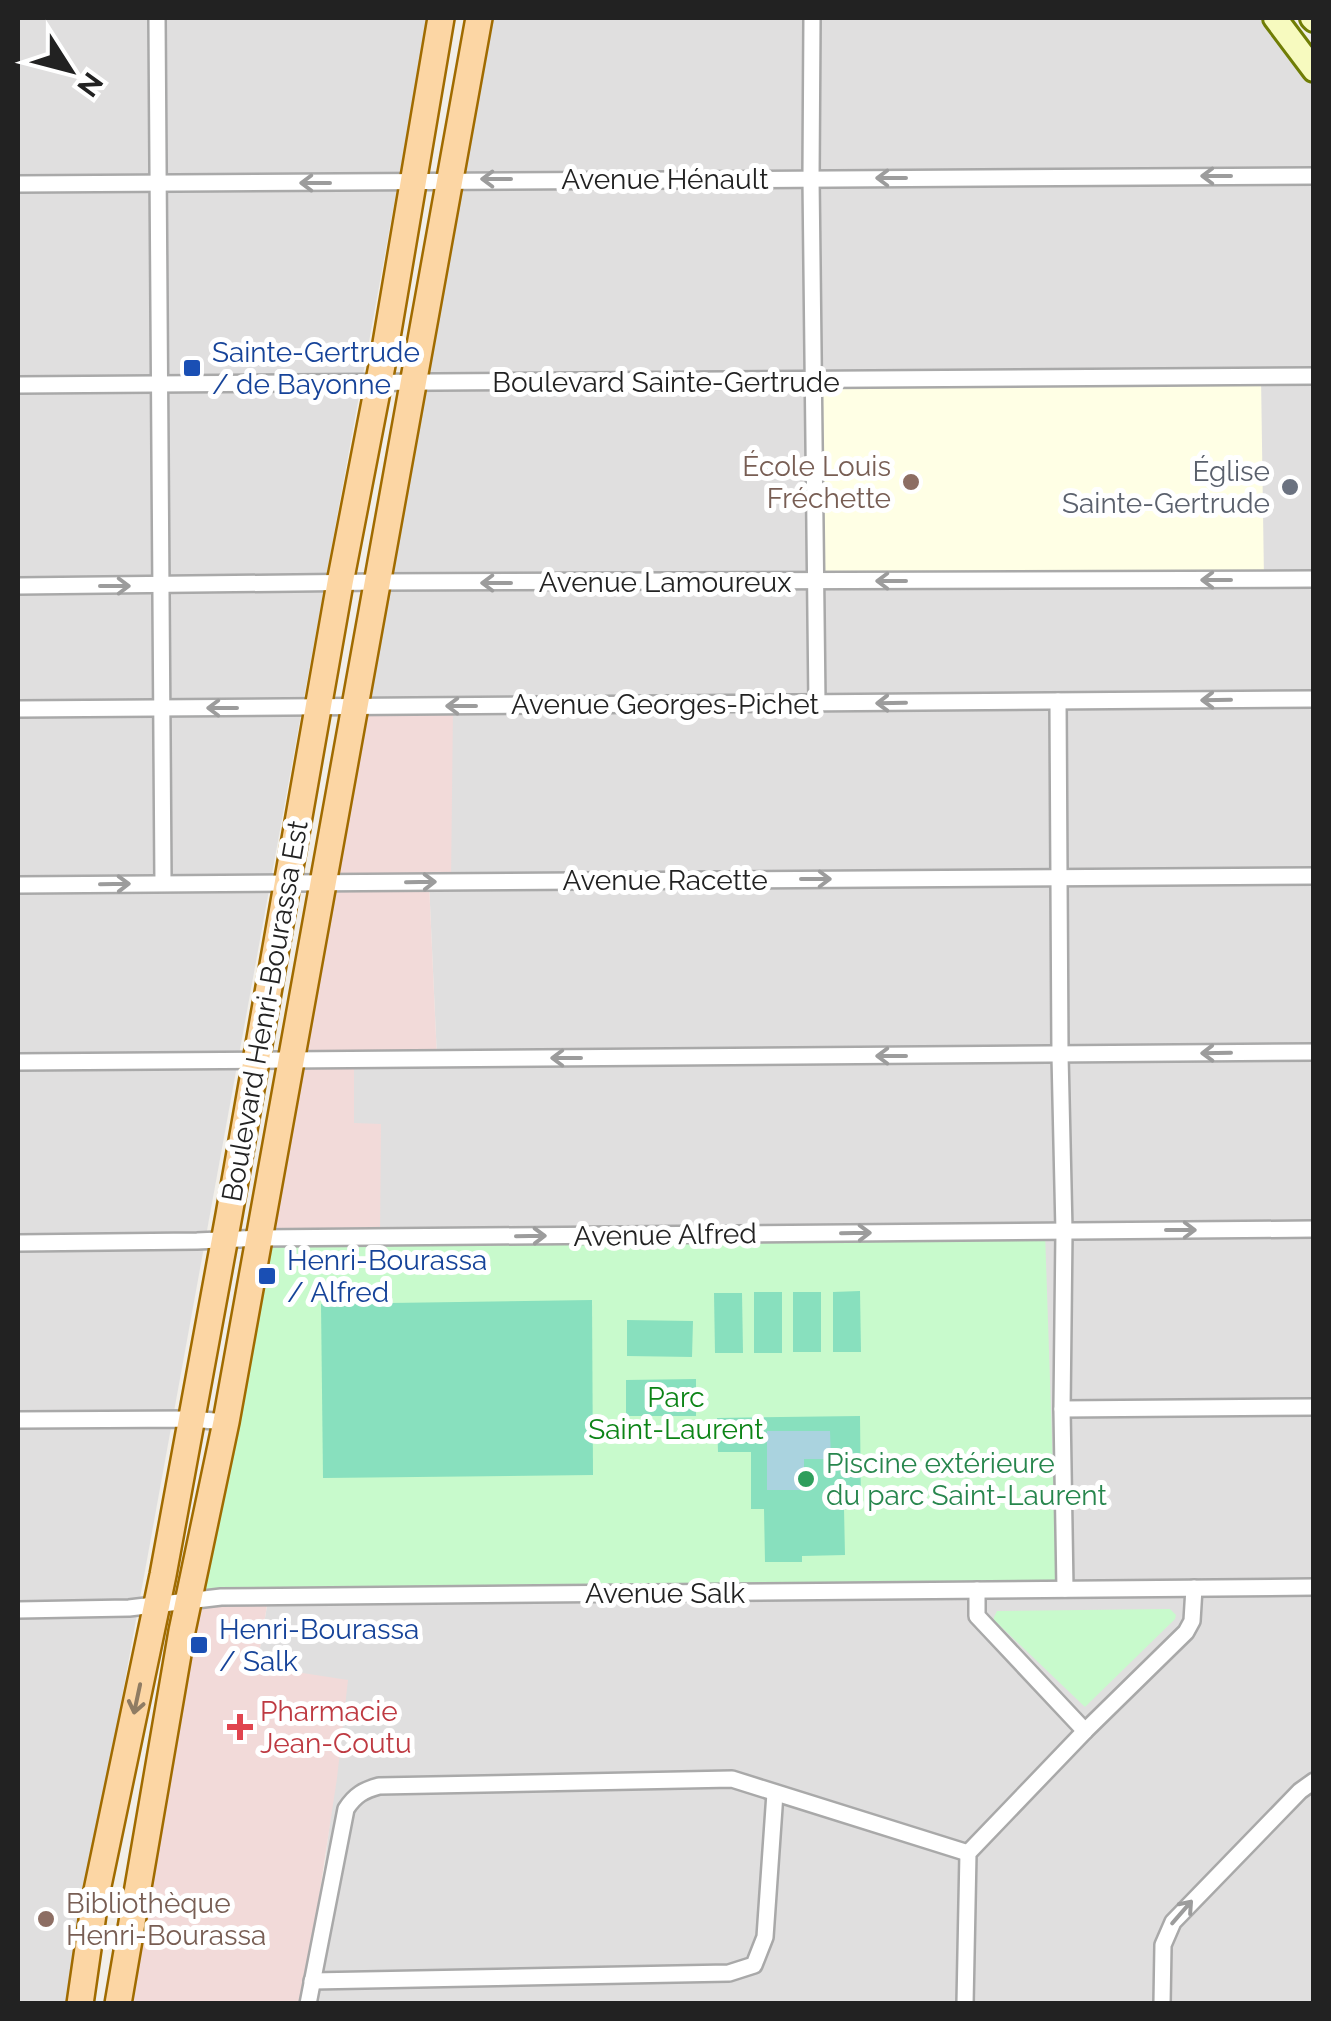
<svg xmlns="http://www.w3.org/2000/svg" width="1331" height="2021" font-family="Raleway,sans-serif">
<rect width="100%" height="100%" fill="#f2efe9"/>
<!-- residential -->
<g fill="#e0dfdf">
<path d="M 18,18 L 428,18 L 66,2004 L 18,2003 Z"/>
<path d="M 479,18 L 1277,18 L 1314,68 L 1313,2003 L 308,2003 L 347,1681 L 257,1666 L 270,1588 L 189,1602 L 380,1124 L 354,1124 L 354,1060 L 437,1058 L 429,882 L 355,707 Z"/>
</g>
<!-- commercial -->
<g fill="#f2dad9">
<path d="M 453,706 L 451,881 L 429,883 L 437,1059 L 354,1060 L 354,1123 L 381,1124 L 380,1238 L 260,1238 L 355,707 Z"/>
<path d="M 270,1587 L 257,1666 L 348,1680 L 337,1778 L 303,2003 L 118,2004 L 189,1602 Z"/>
</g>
<!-- education -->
<path fill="#ffffe5" d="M 1261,377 L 1264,580 L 815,581 L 813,381 Z"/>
<!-- park -->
<g fill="#c8facc">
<path d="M 1045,1232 L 1057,1588 L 191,1591 L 256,1243 Z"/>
<path d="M 1170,1609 L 1176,1615 L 1175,1619 L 1085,1707 L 994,1620 L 994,1617 L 997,1611 Z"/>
</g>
<!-- pitch -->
<g fill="#88e0be">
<path d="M 860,1291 L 861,1352 L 833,1352 L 833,1292 Z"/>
<rect x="754" y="1292" width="28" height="61"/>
<rect x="793" y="1292" width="28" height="60"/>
<path d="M 714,1293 L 742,1293 L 743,1353 L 715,1353 Z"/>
<path d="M 592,1300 L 593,1475 L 323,1478 L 321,1304 Z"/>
<path d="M 627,1320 L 693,1321 L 692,1357 L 627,1356 Z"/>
<path d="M 696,1379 L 696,1416 L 626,1416 L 626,1380 Z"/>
<path d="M 860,1416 L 861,1507 L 844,1508 L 845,1555 L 802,1556 L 802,1562 L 765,1562 L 764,1509 L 751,1509 L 751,1452 L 718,1452 L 717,1418 Z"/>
</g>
<!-- water -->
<path fill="#aad3df" d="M 767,1431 L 830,1431 L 831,1459 L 804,1459 L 804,1490 L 767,1490 Z"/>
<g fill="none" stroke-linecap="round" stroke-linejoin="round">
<defs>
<g id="minor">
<path d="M 157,18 L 163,883"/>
<path d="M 812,18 L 811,178 L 817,703"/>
<path d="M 18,184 L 1314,176"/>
<path d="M 18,385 L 1314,376"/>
<path d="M 18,586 L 378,582 L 1314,579"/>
<path d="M 1058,701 L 1060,1055 L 1064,1231 L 1062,1409 L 1065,1589"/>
<path d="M 18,709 L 1314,699"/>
<path d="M 18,885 L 1314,876"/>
<path d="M 18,1062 L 1314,1052"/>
<path d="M 18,1243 L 197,1241 L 260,1238 L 1314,1229"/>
<path d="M 1062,1409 L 1314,1407"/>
<path d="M 18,1420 L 191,1419 L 226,1422"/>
<path d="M 977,1590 L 977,1616 L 1085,1731"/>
<path d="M 18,1610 L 129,1608 L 221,1597 L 1314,1587"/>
<path d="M 312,1981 L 729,1973 L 754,1965 L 765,1937 L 775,1793"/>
<path d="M 308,2004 L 346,1809 C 355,1795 364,1790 379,1786 L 732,1779 L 968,1853"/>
<path d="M 965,2004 L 968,1853 L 1085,1731 L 1186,1632 L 1192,1621 L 1194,1588"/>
<path d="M 1162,2004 L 1163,1945 L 1173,1922 L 1300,1791 L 1314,1781"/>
</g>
<g id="secondary">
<path d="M 1275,18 L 1314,70"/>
<path d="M 1312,18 L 1314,20"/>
</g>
<g id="primary">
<path d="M 80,2004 L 95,1900 L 163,1575 L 229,1215 L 340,583 L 384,355 L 441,18"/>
<path d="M 118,2004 L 182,1631 L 226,1422 L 479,18"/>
</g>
</defs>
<!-- minor casing -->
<use href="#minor" stroke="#a9a9a9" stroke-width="20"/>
<!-- secondary casing -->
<use href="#secondary" stroke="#707d05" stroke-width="28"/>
<!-- primary casing -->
<use href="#primary" stroke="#a06b00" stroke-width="30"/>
<!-- minor -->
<use href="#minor" stroke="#fff" stroke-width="15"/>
<!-- secondary -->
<use href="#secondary" stroke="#f7fabf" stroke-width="22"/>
<!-- primary -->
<use href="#primary" stroke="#fcd6a4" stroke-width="25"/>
</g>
<!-- one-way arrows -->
<defs><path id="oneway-shaft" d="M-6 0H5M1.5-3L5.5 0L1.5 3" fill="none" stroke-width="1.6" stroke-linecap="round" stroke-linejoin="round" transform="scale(2.5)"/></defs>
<g stroke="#9c9c9c">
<use href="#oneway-shaft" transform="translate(1216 176) rotate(180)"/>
<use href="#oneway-shaft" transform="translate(891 178) rotate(180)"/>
<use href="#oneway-shaft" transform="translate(496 179) rotate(180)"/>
<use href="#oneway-shaft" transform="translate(315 183) rotate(-180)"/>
<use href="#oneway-shaft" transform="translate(1216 580) rotate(180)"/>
<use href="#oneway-shaft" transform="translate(891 581) rotate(180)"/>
<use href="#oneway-shaft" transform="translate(496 583) rotate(180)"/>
<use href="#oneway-shaft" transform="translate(115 586)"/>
<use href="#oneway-shaft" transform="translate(1216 700) rotate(179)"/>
<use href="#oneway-shaft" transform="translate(891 703) rotate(179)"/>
<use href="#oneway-shaft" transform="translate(461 706) rotate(180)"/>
<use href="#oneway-shaft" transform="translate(222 708) rotate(180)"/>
<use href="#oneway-shaft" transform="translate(816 879)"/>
<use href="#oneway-shaft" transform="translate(421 882) rotate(-1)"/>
<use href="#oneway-shaft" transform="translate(115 884) rotate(-1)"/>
<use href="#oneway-shaft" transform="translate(1216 1053) rotate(179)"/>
<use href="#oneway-shaft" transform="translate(891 1056) rotate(180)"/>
<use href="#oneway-shaft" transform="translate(566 1058) rotate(180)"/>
<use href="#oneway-shaft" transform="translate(1181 1230)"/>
<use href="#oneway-shaft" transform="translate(856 1233) rotate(-1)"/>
<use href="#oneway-shaft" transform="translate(531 1236) rotate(-1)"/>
<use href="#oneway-shaft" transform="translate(1182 1912) rotate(-49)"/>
</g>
<use stroke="#8f7c63" href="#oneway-shaft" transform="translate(137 1699) rotate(102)"/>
<!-- markers -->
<g fill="#1a4fb4" stroke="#fff" stroke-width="4">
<rect x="182" y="358" width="20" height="20" rx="5"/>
<rect x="257" y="1266" width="20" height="20" rx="5"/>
<rect x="189" y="1635" width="20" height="20" rx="5"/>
</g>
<g fill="#8d6e63" stroke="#fff" stroke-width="4">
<circle cx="911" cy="482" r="10"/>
<circle cx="46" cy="1919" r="10"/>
</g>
<circle fill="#6b7280" stroke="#fff" stroke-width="4" cx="1290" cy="487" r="10"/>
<circle fill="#2e9e5b" stroke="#fff" stroke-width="4" cx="806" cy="1479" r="10"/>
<path fill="#e0444e" stroke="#fff" stroke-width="4" d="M235 1712h10v10h10v10h-10v10h-10v-10h-10v-10h10z"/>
<g text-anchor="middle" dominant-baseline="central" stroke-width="10" stroke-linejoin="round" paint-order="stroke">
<!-- street labels -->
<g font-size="28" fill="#222" stroke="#fff">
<text x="665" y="179">Avenue Hénault</text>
<text x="666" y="382">Boulevard Sainte-Gertrude</text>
<text x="665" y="582">Avenue Lamoureux</text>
<text x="665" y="704">Avenue Georges-Pichet</text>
<text x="665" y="880">Avenue Racette</text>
<text transform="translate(265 1011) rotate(-80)">Boulevard Henri-Bourassa Est</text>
<text transform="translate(665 1235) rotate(-1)">Avenue Alfred</text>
<text x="665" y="1593">Avenue Salk</text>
</g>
<!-- transit labels -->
<g font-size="28" fill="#164399" stroke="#fff" text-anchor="start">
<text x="212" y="352">Sainte-Gertrude<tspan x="212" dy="32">/ de Bayonne</tspan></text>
<text x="287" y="1260">Henri-Bourassa<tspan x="287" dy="32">/ Alfred</tspan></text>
<text x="219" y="1629">Henri-Bourassa<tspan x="219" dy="32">/ Salk</tspan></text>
</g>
<!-- education labels -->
<g font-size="28" fill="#785e54" stroke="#fff" text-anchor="end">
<text x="891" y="466">École Louis<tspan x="891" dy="32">Fréchette</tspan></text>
<text x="66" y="1903" text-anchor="start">Bibliothèque<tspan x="66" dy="32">Henri-Bourassa</tspan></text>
</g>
<!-- worship labels -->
<g font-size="28" fill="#5b616d" stroke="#fff" text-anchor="end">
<text x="1270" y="471">Église<tspan x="1270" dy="32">Sainte-Gertrude</tspan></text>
</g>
<!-- park labels -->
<g font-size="28" fill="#0c8416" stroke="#fff">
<text x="676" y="1397">Parc<tspan x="676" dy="32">Saint-Laurent</tspan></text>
</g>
<!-- leisure labels -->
<g font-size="28" fill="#27864d" stroke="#fff" text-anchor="start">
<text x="826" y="1463">Piscine extérieure<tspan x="826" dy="32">du parc Saint-Laurent</tspan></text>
</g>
<!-- health labels -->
<g font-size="28" fill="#be3a42" stroke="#fff" text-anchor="start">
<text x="260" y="1711">Pharmacie<tspan x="260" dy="32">Jean-Coutu</tspan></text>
</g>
</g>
<!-- border -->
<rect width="1331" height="2021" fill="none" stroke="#222222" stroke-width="40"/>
<!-- north arrow -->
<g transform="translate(70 70) rotate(126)" stroke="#ffffff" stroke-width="8" paint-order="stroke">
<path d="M0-8L18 38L0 25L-18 38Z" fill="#222222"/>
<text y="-15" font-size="28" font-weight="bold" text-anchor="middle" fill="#222222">N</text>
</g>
</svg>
